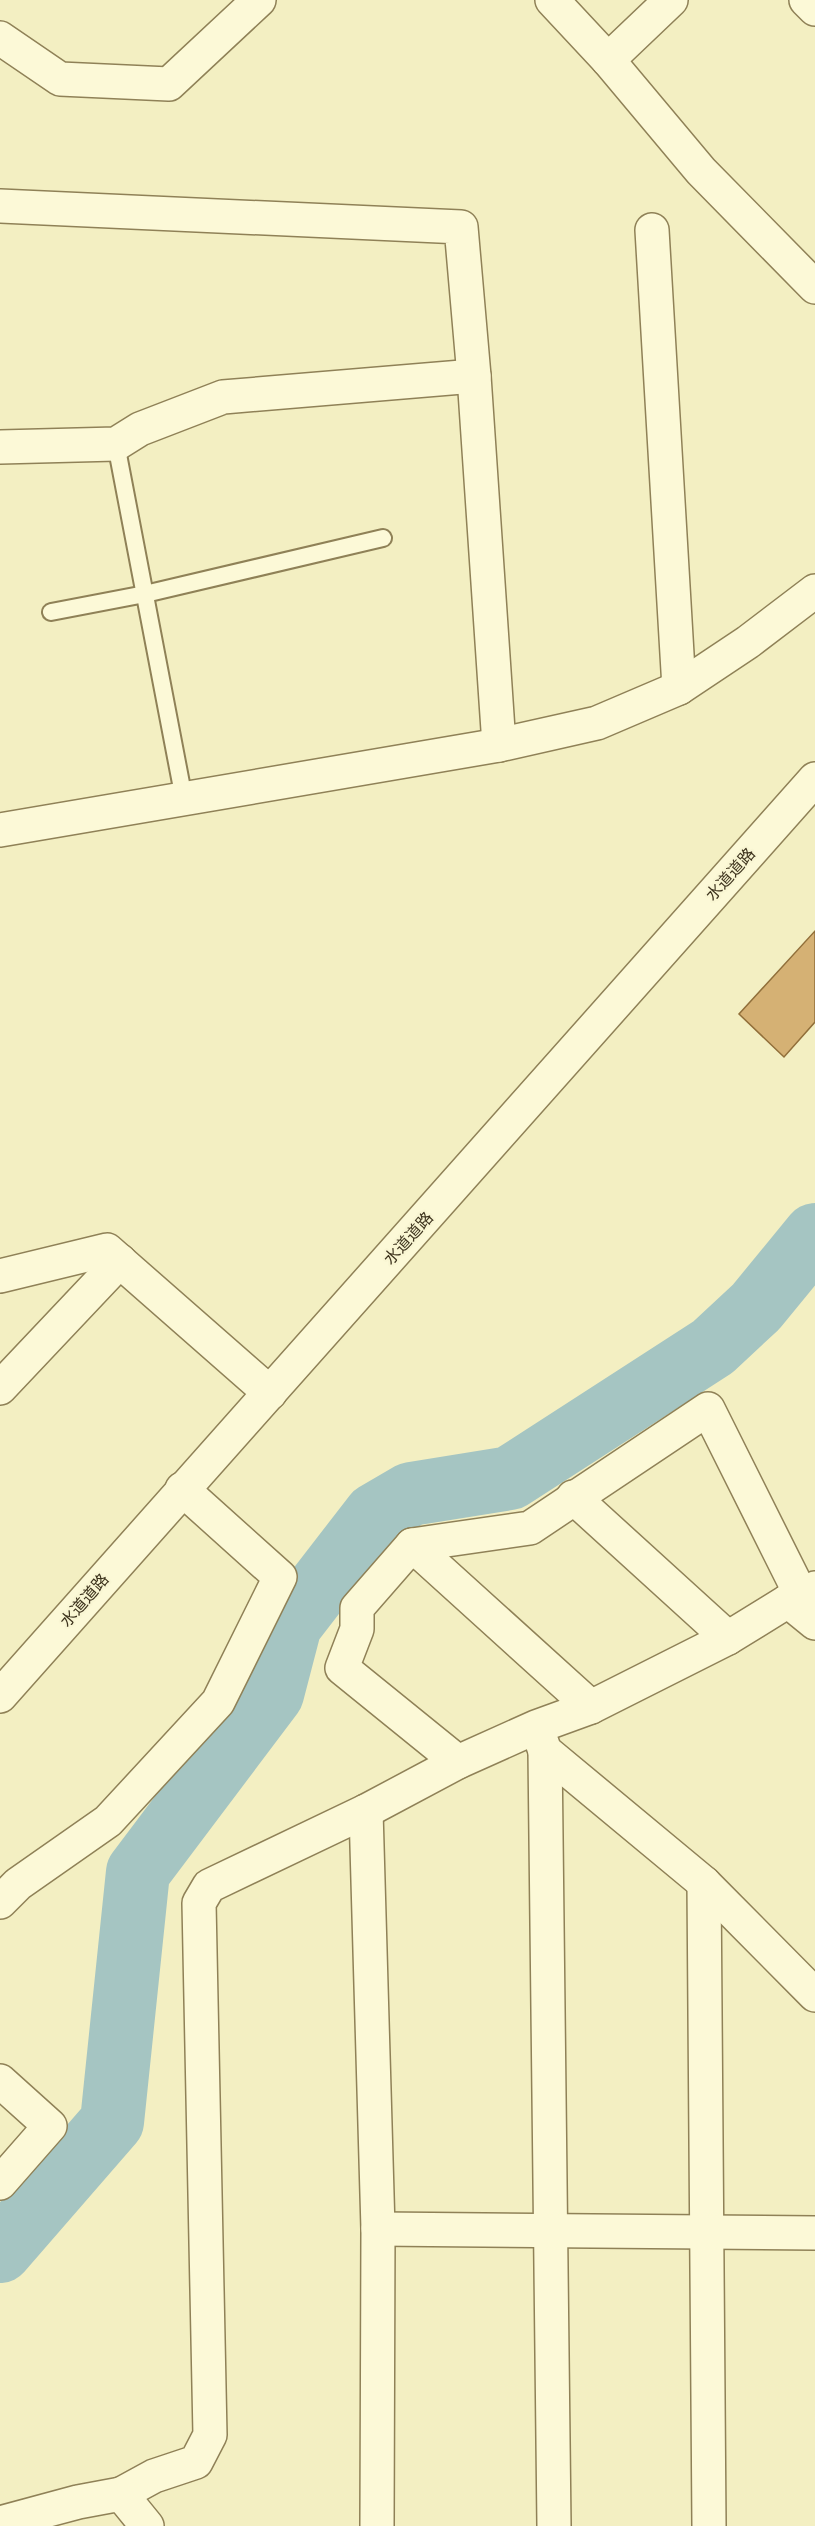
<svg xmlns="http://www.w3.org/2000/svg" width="815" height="2526" font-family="'IBM Plex Serif','Noto Sans JP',serif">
<rect width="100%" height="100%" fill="#f3efc2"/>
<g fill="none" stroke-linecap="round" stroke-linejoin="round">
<!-- river -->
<path stroke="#a5c5c2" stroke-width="64" d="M 0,2251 L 112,2122 L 138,1872 L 272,1694 L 290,1625 L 375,1515 L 411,1494 L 510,1478 L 713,1347 L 756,1307 L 815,1235"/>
</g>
<!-- building -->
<path fill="#d5b174" stroke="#916f3a" stroke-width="1.5" d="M 815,931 L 815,1022 L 784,1057 L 739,1014 Z"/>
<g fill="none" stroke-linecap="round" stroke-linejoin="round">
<defs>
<g id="service">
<path d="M 116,444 L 184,799"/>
<path d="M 51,612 L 145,594 L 383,538"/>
</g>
<g id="minor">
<path d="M 552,0 L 608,60 L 701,171 L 815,287"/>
<path d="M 0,38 L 60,79 L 169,84 L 259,0"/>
<path d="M 608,60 L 671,0"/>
<path d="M 0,206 L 461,227 L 474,376 L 499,745"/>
<path d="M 652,230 L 679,688"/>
<path d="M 0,447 L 116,444 L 140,429 L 223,397 L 474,376"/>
<path d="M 0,830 L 499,745 L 597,723 L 679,688 L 748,642 L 815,591"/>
<path d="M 0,1276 L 107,1250 L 270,1393"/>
<path d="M 0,1388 L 120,1261"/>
<path d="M 573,1497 L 728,1638"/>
<path d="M 412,1545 L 591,1707"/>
<path d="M 788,1601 L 815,1623"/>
<path d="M 540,1737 L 545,1751 L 704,1883 L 815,1995"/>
<path d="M 545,1751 L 554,2526"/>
<path d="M 458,1762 L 342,1668 L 357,1629 L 357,1608 L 412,1545 L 530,1528 L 708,1409 L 801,1595"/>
<path d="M 366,1811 L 378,2229 L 377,2526"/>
<path d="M 704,1883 L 709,2526"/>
<path d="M 0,1902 L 18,1884 L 108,1821 L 218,1702 L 280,1577 L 182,1489"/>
<path d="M 0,2081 L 50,2126 L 0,2183"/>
<path d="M 378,2229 L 815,2233"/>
<path d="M 121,2494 L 154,2476 L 196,2462 L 210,2435 L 199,1903 L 209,1886 L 366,1811 L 458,1762 L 536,1727 L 591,1707 L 728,1638 L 788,1601 L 815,1588"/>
<path d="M 0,2523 L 78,2502 L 121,2494 L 147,2526"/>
</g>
<g id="tertiary">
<path d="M 806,0 L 815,9"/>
<path d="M 0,1696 L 815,779"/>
</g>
</defs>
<!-- service casing -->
<use href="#service" stroke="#8f8157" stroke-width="20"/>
<!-- minor casing -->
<use href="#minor" stroke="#8f8157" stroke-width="36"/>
<!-- tertiary casing -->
<use href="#tertiary" stroke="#8f8157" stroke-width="36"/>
<!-- service -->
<use href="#service" stroke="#fcf9d7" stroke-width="16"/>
<!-- minor -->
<use href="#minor" stroke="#fcf9d7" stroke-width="33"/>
<!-- tertiary -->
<use href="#tertiary" stroke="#fcf9d7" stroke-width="33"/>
</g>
<g text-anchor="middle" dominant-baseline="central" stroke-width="4.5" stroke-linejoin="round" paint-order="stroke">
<!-- street labels -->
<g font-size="16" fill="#3d331d" stroke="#f9f6d3">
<text transform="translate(730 874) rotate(-48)">水道道路</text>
<text transform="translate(408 1238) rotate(-48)">水道道路</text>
<text transform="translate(84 1600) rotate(-49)">水道道路</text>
</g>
</g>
</svg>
